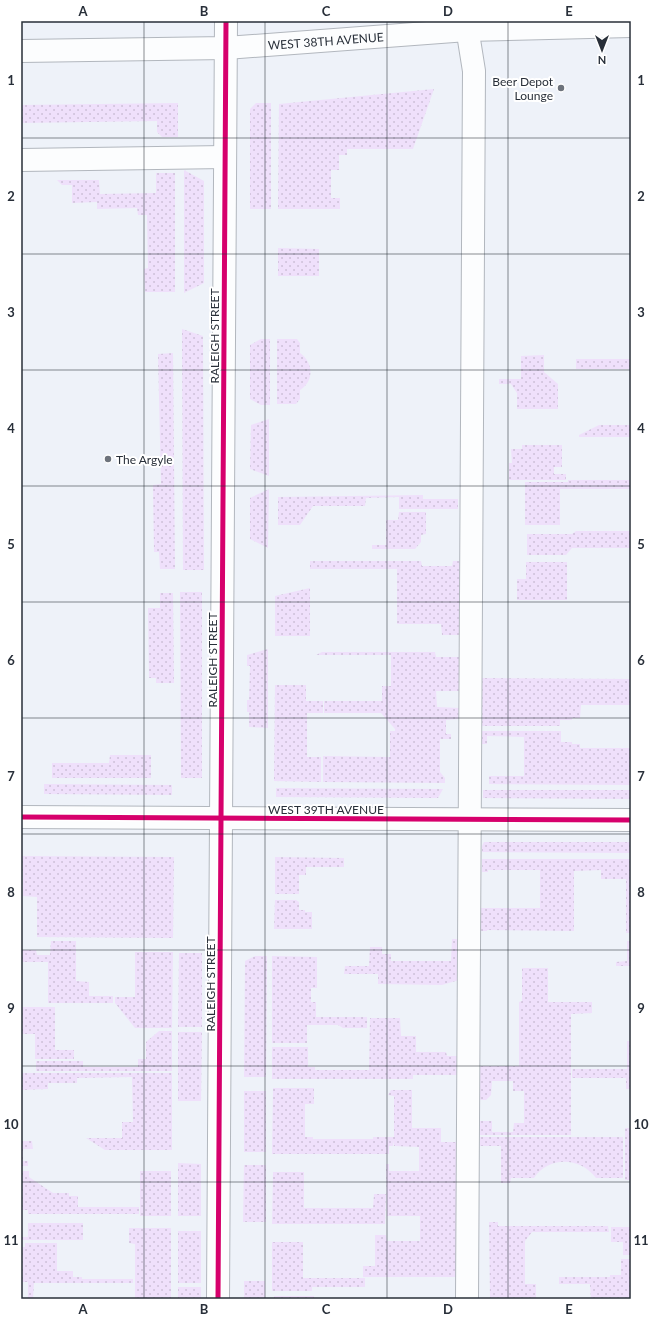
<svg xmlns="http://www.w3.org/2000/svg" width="652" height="1320" font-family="Lato,sans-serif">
<defs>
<pattern id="grass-dots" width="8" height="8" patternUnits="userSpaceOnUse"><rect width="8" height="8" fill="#efe0fb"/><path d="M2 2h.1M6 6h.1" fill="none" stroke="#cdc0d8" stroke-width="1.8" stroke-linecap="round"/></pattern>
</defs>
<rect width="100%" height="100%" fill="#eef2f9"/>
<!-- grass -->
<g fill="url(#grass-dots)">
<path d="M 434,89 L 413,149 L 347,149 L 347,155 L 339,155 L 339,170 L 331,170 L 331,198 L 340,198 L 340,209 L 278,209 L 279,104 Z"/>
<path d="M 178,103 L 178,137 L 162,137 L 157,132 L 157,121 L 21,123 L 21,105 Z"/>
<path d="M 256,103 L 271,103 L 271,209 L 250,209 L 250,109 Z"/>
<path d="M 184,170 L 204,181 L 204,283 L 184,293 Z"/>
<path d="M 156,173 L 175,173 L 175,292 L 145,292 L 144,269 L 148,268 L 147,215 L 138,215 L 137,208 L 97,209 L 97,202 L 72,203 L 72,185 L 62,185 L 57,180 L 99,180 L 100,194 L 156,193 Z"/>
<path d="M 278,248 L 319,249 L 319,276 L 278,276 Z"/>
<path d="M 182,329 L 203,336 L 204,570 L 183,570 Z"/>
<path d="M 261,339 L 270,339 L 270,405 L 261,405 L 250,399 L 250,345 Z"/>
<path d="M 277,339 L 297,339 L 300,343 L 300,353 C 313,362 315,381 300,390 L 300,399 L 296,404 L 277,404 Z"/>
<path d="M 173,353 L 175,569 L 160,569 L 159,552 L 154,552 L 153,485 L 161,484 L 158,354 Z"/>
<path d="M 544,355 L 544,372 L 558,384 L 558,409 L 517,409 L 517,393 L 511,384 L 499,384 L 499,379 L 521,379 L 521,356 Z"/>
<rect x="576" y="359" width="55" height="10"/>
<path d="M 269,419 L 269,476 L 250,469 L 251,425 Z"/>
<path d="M 599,425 L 631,425 L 631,437 L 579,437 L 579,435 Z"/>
<path d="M 522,445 L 562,445 L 562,467 L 554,467 L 554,474 L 566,474 L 566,480 L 509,480 L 509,463 L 512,463 L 511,449 L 522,449 Z"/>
<path d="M 568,480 L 631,480 L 631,489 L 560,489 L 560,525 L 525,525 L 525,482 L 568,482 Z"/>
<path d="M 269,489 L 268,548 L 250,539 L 250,498 Z"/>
<path d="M 423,495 L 423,499 L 458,499 L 458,509 L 399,509 L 399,497 L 366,498 L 365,506 L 313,506 L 300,525 L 278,525 L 278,497 Z"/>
<path d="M 399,512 L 426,512 L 426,534 L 421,535 L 421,542 L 415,549 L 372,549 L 372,545 L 386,545 L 386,520 L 398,520 Z"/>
<path d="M 576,531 L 631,531 L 631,548 L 572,548 L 566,555 L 527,555 L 527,534 L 572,534 Z"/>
<path d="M 310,561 L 421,561 L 422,566 L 452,566 L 453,561 L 461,561 L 461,635 L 442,635 L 441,624 L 397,624 L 397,569 L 310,569 Z"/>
<path d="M 526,562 L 567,562 L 567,600 L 517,600 L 517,579 L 526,579 Z"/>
<path d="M 310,588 L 310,636 L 275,636 L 275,596 Z"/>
<path d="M 180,592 L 202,592 L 202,778 L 181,778 Z"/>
<path d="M 160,593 L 173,593 L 174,683 L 156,683 L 156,678 L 149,678 L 148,608 L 160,608 Z"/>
<path d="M 268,649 L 268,728 L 249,727 L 249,712 L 247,712 L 247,700 L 249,700 L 250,666 L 247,666 L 247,655 Z"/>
<path d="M 322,652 L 435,652 L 436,657 L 459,657 L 459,691 L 436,691 L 437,707 L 459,708 L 459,719 L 446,720 L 446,734 L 451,734 L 451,739 L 440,739 L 440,772 L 445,778 L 445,783 L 323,782 L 323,756 L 390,757 L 390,731 L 395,731 L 395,729 L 381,713 L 324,713 L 324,701 L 382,701 L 382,686 L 391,686 L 391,655 L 316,655 Z"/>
<path d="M 482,678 L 631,679 L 631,705 L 581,705 L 580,718 L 572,718 L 572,720 L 560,720 L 560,726 L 482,726 Z"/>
<path d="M 275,685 L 306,685 L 306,701 L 323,701 L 323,713 L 307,713 L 307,757 L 321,757 L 321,782 L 274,781 Z"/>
<path d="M 482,731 L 561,731 L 561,742 L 572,742 L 572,744 L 580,744 L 580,748 L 631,748 L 631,785 L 489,784 L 489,776 L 524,776 L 524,737 L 487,736 L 487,744 L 482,744 Z"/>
<path d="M 110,755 L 151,755 L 151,778 L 52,778 L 52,763 L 109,763 Z"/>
<path d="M 44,784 L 172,785 L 172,795 L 44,794 Z"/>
<path d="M 276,788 L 443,789 L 438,798 L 276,797 Z"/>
<path d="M 483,790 L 631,790 L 631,799 L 483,798 Z"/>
<path d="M 484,842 L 631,842 L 631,853 L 482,852 L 482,846 Z"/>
<path d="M 21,856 L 174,857 L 173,938 L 37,937 L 37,897 L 23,896 L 23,871 L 21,870 Z"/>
<path d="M 275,857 L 344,858 L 344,867 L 306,867 L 306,875 L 299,875 L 299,894 L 275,894 Z"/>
<path d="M 482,859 L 631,859 L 631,933 L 626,933 L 626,879 L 601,879 L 601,870 L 574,871 L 574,931 L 487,930 L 487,931 L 479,931 L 479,908 L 540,908 L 540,870 L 488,870 L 488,872 L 482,872 Z"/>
<path d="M 275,900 L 296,900 L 299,902 L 299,910 L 305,910 L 305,912 L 312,912 L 312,929 L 274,929 Z"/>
<path d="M 452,939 L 459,939 L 459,980 L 442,985 L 378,984 L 378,974 L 344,974 L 345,966 L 369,966 L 370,947 L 382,947 L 382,954 L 391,954 L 391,961 L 451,961 Z"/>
<path d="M 51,941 L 76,941 L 76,981 L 89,982 L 89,996 L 113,996 L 113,1003 L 48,1003 L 48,962 L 21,962 L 21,950 L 36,950 L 37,955 L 50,955 Z"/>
<path d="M 627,941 L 631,941 L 631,966 L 616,966 L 616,962 L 627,961 Z"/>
<path d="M 135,952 L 173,952 L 172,1028 L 135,1028 L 115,1003 L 115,997 L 135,997 Z"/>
<path d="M 179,953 L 202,953 L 202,1027 L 178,1027 Z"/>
<path d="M 255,956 L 267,956 L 266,1077 L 244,1077 L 245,961 Z"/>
<path d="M 272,956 L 317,957 L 317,988 L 311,988 L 311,1002 L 316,1002 L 316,1017 L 367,1017 L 367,1028 L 343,1028 L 338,1025 L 307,1025 L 307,1043 L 272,1043 Z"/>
<path d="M 522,968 L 548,968 L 548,1002 L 592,1002 L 592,1013 L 571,1014 L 571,1135 L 479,1135 L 479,1121 L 492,1121 L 492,1132 L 513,1132 L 514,1123 L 524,1123 L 524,1091 L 513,1091 L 513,1081 L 492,1081 L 491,1095 L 486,1100 L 481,1100 L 476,1093 L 476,1072 L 479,1072 L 480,1066 L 519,1066 L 519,1002 L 522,1001 Z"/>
<path d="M 21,1007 L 55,1007 L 55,1050 L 74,1050 L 74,1059 L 35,1059 L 35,1034 L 21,1034 Z"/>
<path d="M 370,1018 L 400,1018 L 401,1036 L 416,1036 L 416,1052 L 446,1052 L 447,1056 L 458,1056 L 457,1075 L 413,1075 L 413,1079 L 272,1079 L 272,1047 L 308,1047 L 308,1067 L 315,1067 L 315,1070 L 369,1070 Z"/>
<path d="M 159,1031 L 172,1031 L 172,1071 L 36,1071 L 36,1061 L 83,1061 L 83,1067 L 138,1067 L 138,1059 L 146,1059 L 146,1042 Z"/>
<path d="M 178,1032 L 202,1032 L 201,1101 L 178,1101 Z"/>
<path d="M 627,1041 L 631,1041 L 631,1089 L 626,1089 L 626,1078 L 572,1078 L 572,1069 L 627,1069 Z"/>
<path d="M 21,1073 L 172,1073 L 172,1150 L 105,1150 L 86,1138 L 122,1138 L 122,1122 L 133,1122 L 132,1077 L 77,1078 L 77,1083 L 48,1083 L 48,1089 L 21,1090 Z"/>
<path d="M 273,1088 L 314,1088 L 314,1104 L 305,1104 L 305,1137 L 313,1137 L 313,1139 L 373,1139 L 373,1137 L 394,1137 L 394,1096 L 388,1095 L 391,1090 L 412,1090 L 412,1128 L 441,1128 L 441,1142 L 458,1142 L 458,1277 L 363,1277 L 363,1266 L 375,1266 L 375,1235 L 386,1235 L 387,1241 L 420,1241 L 420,1216 L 387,1216 L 386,1164 L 389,1164 L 389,1171 L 419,1171 L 419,1147 L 394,1146 L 393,1141 L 393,1146 L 389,1146 L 389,1154 L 272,1154 Z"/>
<rect x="244" y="1091" width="22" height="61"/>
<rect x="625" y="1128" width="6" height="52"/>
<path d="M 480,1137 L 623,1137 L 623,1178 L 596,1178 C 580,1157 549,1156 534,1178 L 511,1178 L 510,1183 L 501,1183 L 501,1146 L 480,1146 Z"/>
<path d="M 21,1141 L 32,1141 L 33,1149 L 23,1149 L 23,1161 L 28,1161 L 28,1166 L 21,1166 Z"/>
<path d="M 178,1163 L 201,1164 L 201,1216 L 178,1216 Z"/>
<path d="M 244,1165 L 266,1165 L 266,1222 L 243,1222 Z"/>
<path d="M 21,1171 L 29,1171 L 29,1177 L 53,1193 L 69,1193 L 69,1196 L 78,1196 L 78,1207 L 139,1207 L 139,1214 L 28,1214 L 28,1210 L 21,1210 Z"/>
<rect x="140" y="1171" width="31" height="45"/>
<path d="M 273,1172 L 304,1172 L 304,1208 L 373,1208 L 374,1194 L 386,1194 L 385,1224 L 272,1224 Z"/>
<path d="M 489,1222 L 498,1222 L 498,1226 L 608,1226 L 609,1232 L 532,1232 L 525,1241 L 525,1284 L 536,1284 L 536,1299 L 490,1299 Z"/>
<path d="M 28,1223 L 83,1223 L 83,1240 L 21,1240 L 21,1237 L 28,1237 Z"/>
<path d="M 631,1223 L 631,1255 L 623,1255 L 623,1242 L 611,1242 L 611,1227 L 630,1227 Z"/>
<path d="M 129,1228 L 171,1228 L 171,1299 L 135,1299 L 135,1244 L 129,1243 Z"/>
<rect x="178" y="1231" width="23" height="52"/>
<path d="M 272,1242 L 303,1242 L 303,1278 L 365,1278 L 365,1287 L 312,1287 L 312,1291 L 272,1291 Z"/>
<path d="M 25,1243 L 57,1243 L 57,1271 L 73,1271 L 73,1277 L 82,1277 L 82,1279 L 133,1279 L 133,1283 L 34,1283 L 33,1299 L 28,1299 L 28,1282 L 21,1282 L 21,1247 L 25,1247 Z"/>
<path d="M 621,1259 L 631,1259 L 631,1299 L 591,1299 L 590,1284 L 559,1284 L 559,1277 L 610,1277 L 610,1275 L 621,1275 Z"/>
<rect x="244" y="1281" width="21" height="18"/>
<rect x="178" y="1287" width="23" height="12"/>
<rect x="274" y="1296" width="40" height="3"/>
</g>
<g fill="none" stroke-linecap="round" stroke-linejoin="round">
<defs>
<g id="minor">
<path d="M 466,21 L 474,71 L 467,1299"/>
<path d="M 21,160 L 225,157"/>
<path d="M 21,817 L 631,820"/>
<path d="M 218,1299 L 226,21"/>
</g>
<g id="major">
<path id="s1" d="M 21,51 L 226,48 L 467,30 L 631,26"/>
</g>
</defs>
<!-- minor casing -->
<use href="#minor" stroke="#b2b7be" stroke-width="24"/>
<!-- major casing -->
<use href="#major" stroke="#b2b7be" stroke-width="24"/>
<!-- minor -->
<use href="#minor" stroke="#fcfdfe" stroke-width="22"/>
<!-- major -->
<use href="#major" stroke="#fcfdfe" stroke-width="22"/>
<defs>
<g id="cycleway">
<path d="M 21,817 L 631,820"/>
<path d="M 218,1299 L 226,21"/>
</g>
</defs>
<!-- cycleway casing -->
<use href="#cycleway" stroke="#fff" stroke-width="8"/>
<!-- cycleway -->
<use href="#cycleway" stroke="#d6006c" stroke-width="5"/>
</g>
<!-- grid -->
<path fill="none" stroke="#282f39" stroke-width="1" stroke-opacity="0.55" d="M 144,21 L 144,1299M 265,21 L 265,1299M 387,21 L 387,1299M 508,21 L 508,1299M 21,138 L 631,138M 21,254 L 631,254M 21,370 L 631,370M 21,486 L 631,486M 21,602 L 631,602M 21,718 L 631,718M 21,834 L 631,834M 21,950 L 631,950M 21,1066 L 631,1066M 21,1182 L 631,1182"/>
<!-- markers -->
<g fill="#6d737c" stroke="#fff" stroke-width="1.5">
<circle cx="561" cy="88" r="4"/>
<circle cx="108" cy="459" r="4"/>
</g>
<g text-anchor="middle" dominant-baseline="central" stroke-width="4" stroke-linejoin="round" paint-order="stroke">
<!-- street labels -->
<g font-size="12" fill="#282f39" stroke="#fff">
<text stroke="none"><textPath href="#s1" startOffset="305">WEST 38TH AVENUE</textPath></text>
<text transform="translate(214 336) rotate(-90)">RALEIGH STREET</text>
<text transform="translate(212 660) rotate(-90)">RALEIGH STREET</text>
<text x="326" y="809">WEST 39TH AVENUE</text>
<text transform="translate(210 984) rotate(-90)">RALEIGH STREET</text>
</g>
<!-- poi labels -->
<g font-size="12" fill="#282f39" stroke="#fff" text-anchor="end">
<text x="553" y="81">Beer Depot<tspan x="553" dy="14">Lounge</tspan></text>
<text x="116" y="459" text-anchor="start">The Argyle</text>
</g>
</g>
<!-- border -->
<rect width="652" height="1320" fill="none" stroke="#ffffff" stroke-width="44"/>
<!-- north arrow -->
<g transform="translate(602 50) rotate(180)" stroke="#ffffff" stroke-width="3" paint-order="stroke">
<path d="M0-3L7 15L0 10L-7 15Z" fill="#282f39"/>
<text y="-6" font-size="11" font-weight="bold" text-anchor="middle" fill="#282f39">N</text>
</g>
<rect x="22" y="22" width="608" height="1276" fill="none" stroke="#282f39" stroke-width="1.5"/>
<g font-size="13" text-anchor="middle" font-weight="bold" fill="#282f39">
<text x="83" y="16">A</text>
<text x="204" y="16">B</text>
<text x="326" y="16">C</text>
<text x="448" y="16">D</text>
<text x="569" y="16">E</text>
<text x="11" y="85">1</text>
<text x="641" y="85">1</text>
<text x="11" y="201">2</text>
<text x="641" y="201">2</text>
<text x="11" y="317">3</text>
<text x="641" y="317">3</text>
<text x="11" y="433">4</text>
<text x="641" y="433">4</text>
<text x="11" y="549">5</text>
<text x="641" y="549">5</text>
<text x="11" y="665">6</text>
<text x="641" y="665">6</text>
<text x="11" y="781">7</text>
<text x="641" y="781">7</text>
<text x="11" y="897">8</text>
<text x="641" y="897">8</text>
<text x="11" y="1013">9</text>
<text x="641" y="1013">9</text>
<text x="11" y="1129">10</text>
<text x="641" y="1129">10</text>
<text x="11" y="1245">11</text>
<text x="641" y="1245">11</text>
<text x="83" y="1314">A</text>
<text x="204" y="1314">B</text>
<text x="326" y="1314">C</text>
<text x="448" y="1314">D</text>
<text x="569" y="1314">E</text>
</g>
</svg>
